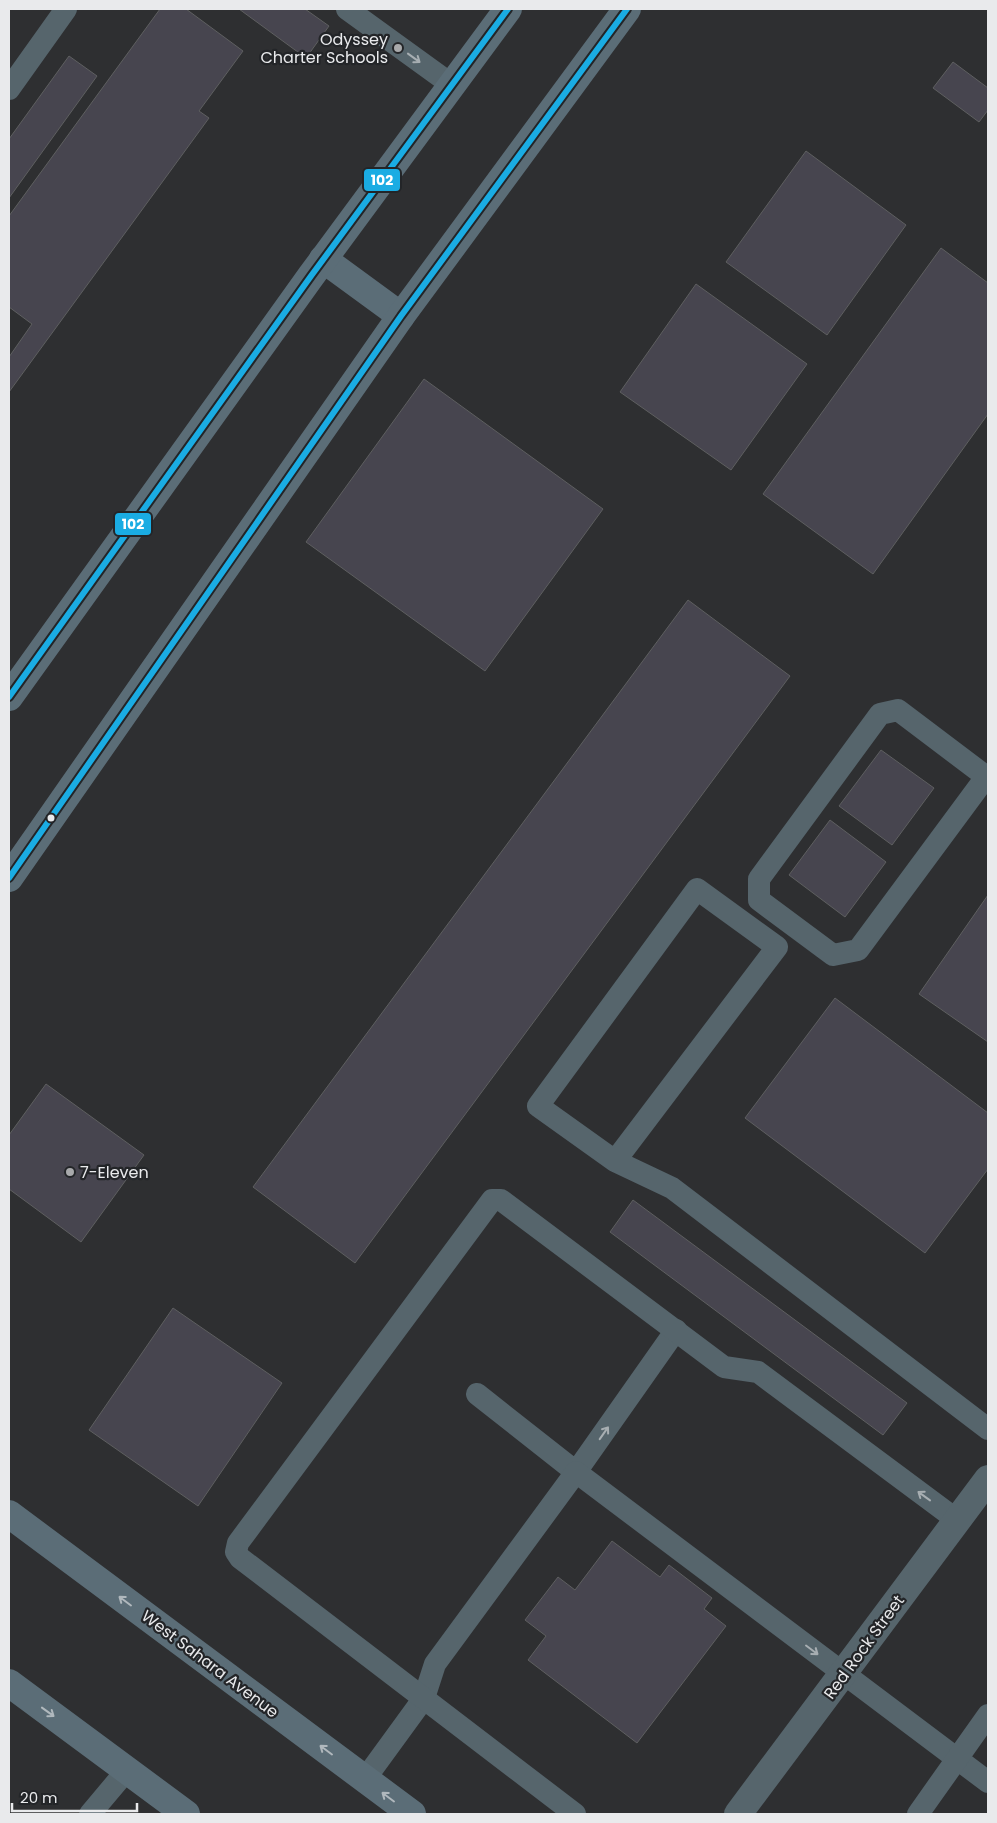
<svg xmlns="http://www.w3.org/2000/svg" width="997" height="1823" font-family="Poppins,sans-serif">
<rect width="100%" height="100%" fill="#2e2f31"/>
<!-- building -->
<g fill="#47454f" stroke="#5e5f60">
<path d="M 160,9 L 186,9 L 243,51 L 199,111 L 209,118 L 9,392 L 9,357 L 32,324 L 9,307 L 9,216 Z"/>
<path d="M 239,9 L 305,9 L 329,26 L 306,58 Z"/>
<path d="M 69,56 L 97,76 L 9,198 L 9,139 Z"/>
<path d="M 953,62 L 988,88 L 988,110 L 979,122 L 933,88 Z"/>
<path d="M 806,151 L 906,225 L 827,335 L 726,262 Z"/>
<path d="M 941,248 L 988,283 L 988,414 L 873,574 L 763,494 Z"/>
<path d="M 696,284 L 807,364 L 731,470 L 620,392 Z"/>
<path d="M 424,379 L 603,509 L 485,671 L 306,542 Z"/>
<path d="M 688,600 L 790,676 L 355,1263 L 253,1187 Z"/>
<path d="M 881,750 L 934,788 L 892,845 L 839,806 Z"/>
<path d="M 830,820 L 886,862 L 845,917 L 789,875 Z"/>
<path d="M 988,895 L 988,1042 L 919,994 Z"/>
<path d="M 835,998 L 988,1113 L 988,1169 L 925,1253 L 745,1118 Z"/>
<path d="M 46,1084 L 144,1155 L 81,1242 L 9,1189 L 9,1135 Z"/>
<path d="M 633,1200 L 907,1403 L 883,1435 L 610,1232 Z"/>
<path d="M 173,1308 L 282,1383 L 198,1506 L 89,1430 Z"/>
<path d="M 612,1541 L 660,1577 L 669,1565 L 712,1598 L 704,1609 L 726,1626 L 637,1743 L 528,1660 L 546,1636 L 525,1620 L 558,1577 L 575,1590 Z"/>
</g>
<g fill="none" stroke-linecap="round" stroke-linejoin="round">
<!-- lane -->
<g stroke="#56656c" stroke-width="22">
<path d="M 347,9 L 452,85"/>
<path d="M 9,89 L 66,9"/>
<path d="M 986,777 L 858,950 L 833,955 L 759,900 L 759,879 L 880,714 L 898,710 L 988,778"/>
<path d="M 615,1161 L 777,947 L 697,889 L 538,1106 L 615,1161 L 672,1188 L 988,1429"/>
<path d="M 477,1394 L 576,1472 L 676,1330"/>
<path d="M 365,1779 L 424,1698 L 435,1664 L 576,1472 L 988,1782"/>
<path d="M 90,1814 L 127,1770"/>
<path d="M 575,1814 L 240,1558 L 236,1552 L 238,1543 L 492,1200 L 501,1200 L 724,1367 L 758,1372 L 957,1520"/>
<path d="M 918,1814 L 988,1715"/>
</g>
<!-- street -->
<path stroke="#56656c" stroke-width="28" d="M 738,1814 L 988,1479"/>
<!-- primary -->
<g stroke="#5b6d77" stroke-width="28">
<path d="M 323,259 L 401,316"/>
<path d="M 9,697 L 311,276 L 508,9"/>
<path d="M 9,878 L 401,316 L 627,9"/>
<path d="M 9,1514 L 412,1814"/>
<path d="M 9,1683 L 186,1814"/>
</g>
<defs>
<g id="bus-1">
<path d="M 9,697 L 311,276 L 508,9"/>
<path d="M 9,878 L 401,316 L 627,9"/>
</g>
</defs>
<!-- bus-1 casing -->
<use href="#bus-1" stroke="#232528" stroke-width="10"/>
<!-- bus-1 -->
<use href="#bus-1" stroke="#1aace3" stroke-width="6"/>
</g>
<!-- one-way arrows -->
<defs><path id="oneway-shaft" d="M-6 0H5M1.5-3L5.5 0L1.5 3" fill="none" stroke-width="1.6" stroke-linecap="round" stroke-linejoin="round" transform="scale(1.25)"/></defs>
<g stroke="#a7aeb2">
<use href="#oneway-shaft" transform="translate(414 58) rotate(36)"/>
<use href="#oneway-shaft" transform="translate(604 1433) rotate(-55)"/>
<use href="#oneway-shaft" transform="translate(924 1496) rotate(-144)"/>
<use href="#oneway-shaft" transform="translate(812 1650) rotate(37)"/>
</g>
<g stroke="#b0b8bd">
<use href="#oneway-shaft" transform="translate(125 1601) rotate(-143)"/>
<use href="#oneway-shaft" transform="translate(48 1712) rotate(36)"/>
<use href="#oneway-shaft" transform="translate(326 1750) rotate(-143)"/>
<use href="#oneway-shaft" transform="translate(388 1797) rotate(-143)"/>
</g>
<!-- markers -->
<g fill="#a8a9ab" stroke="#232528" stroke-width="2">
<circle cx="398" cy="48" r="5"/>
<circle cx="70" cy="1172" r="5"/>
</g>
<circle fill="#e9eaec" stroke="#232528" stroke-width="2" cx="51" cy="818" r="4.5"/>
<g text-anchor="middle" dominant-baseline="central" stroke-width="4.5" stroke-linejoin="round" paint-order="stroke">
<!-- poi labels -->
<g font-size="16" fill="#e9eaec" stroke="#232528" text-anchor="end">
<text x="388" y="39">Odyssey<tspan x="388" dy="18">Charter Schools</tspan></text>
<text x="80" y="1172" text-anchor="start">7-Eleven</text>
</g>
<!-- street labels -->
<g font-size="16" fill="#e9eaec" stroke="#232528">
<text transform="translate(864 1647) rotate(-54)">Red Rock Street</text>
<text transform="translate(210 1664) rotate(37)">West Sahara Avenue</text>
</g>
</g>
<g stroke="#232528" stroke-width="2">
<rect x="363" y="168" width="38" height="24" rx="5" fill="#1aace3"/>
<rect x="114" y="512" width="38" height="24" rx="5" fill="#1aace3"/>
</g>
<g font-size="14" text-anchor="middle" font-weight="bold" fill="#fff">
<text x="382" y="185">102</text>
<text x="133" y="529">102</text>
</g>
<!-- border -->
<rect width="997" height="1823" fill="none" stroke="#e9eaec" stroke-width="20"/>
<!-- scale -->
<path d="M12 1803v8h125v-8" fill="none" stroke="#e9eaec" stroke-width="2.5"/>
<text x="20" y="1803" font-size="15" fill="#e9eaec" stroke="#232528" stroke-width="4" paint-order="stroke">20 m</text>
</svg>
